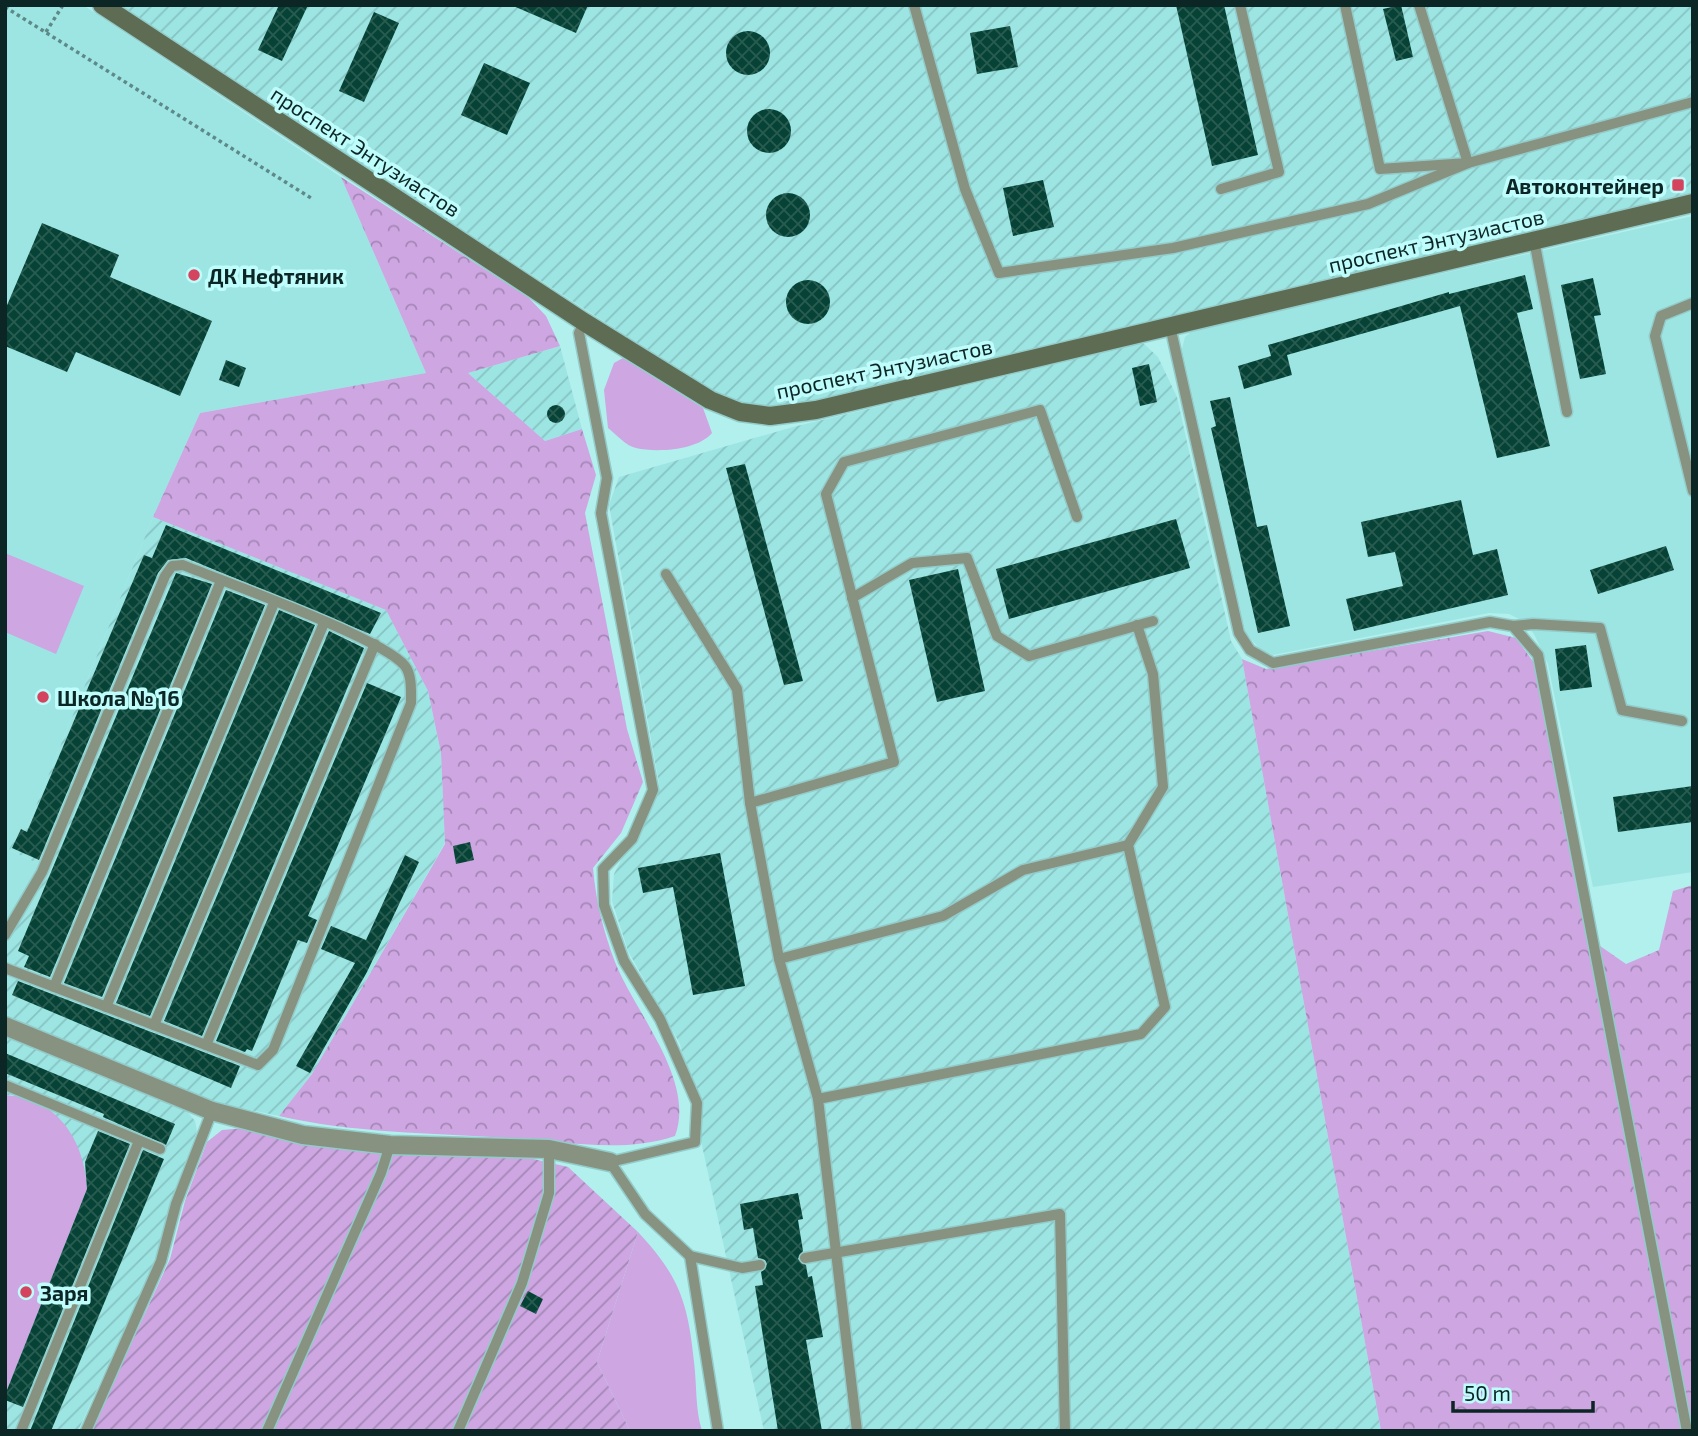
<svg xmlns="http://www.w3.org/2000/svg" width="1698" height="1436" font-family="'Exo 2',sans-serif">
<defs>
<pattern id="industrial-furrows" width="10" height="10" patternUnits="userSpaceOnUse" patternTransform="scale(1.75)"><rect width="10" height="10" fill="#9de5e3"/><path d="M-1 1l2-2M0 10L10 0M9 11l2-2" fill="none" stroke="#86c4c3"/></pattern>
<pattern id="forest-crowns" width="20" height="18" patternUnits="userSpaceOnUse" patternTransform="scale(1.75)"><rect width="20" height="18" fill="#cda6e2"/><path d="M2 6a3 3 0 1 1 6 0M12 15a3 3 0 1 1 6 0" fill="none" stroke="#a587b7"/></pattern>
<pattern id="garden-furrows" width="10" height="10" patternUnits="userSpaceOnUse" patternTransform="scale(1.75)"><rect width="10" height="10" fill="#cda6e2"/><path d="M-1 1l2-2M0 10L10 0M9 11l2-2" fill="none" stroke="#a587b7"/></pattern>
<pattern id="building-cross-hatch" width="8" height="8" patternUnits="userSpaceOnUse" patternTransform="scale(1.75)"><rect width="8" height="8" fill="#064336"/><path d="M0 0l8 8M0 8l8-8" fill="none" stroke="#295c51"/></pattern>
</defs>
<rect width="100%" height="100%" fill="#b1f0ed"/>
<!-- built -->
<g fill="#9de5e3">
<path d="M 5,5 L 83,5 L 341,177 L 426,373 L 200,413 L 153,517 L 27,828 L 9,850 L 39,864 L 5,941 Z"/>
<path d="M 1693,216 L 1693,872 L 1593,887 L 1548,664 L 1534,634 L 1523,621 L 1509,614 L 1489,613 L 1273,655 L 1260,649 L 1246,634 L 1182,349 L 1185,337 L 1192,331 Z"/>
</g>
<!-- industrial -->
<g fill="url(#industrial-furrows)">
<path d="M 116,5 L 1693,5 L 1693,195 L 816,401 L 770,408 L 741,404 L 714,393 Z"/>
<path d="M 1143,343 L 1158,357 L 1177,397 L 1231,641 L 1242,659 L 1381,1431 L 764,1431 L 680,1044 L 628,951 L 612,901 L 614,874 L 659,784 L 609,505 L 619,477 L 793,427 Z"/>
<path d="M 560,346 L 582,429 L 545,441 L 468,373 Z"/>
<path d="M 153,517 L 386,610 L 428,691 L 441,753 L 445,843 L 312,1074 L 279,1116 L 221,1104 L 5,1016 L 5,941 L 39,864 L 9,850 L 20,826 L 27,828 Z"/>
<path d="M 5,1036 L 186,1110 L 195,1121 L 197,1131 L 171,1200 L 156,1259 L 78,1431 L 5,1431 L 15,1095 L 5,1095 Z"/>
</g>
<!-- grass -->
<g fill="#cda6e2">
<path d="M 623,358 L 703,408 L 712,433 C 698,450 657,453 636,448 C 626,446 616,434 608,428 L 604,390 L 614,363 Z"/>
<path d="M 5,553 L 84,586 L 56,654 L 5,632 Z"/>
<path d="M 5,1095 C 58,1098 84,1140 87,1189 L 5,1395 Z"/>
<path d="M 638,1232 C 679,1276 688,1302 694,1362 C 697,1386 695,1408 702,1431 L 630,1431 L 597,1362 Z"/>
</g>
<!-- forest -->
<g fill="url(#forest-crowns)">
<path d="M 341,177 L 528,297 L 546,316 L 560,346 L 468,373 L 545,441 L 582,429 L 596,475 L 585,513 L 627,729 L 643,782 L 621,833 L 593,868 C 596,902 603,930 615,962 C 635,1013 696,1080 675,1136 C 622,1154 562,1141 506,1138 C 431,1133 353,1133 279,1116 L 312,1074 L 445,844 L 441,753 L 428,691 L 386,610 L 153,517 L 200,413 L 426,373 Z"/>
<path d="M 1488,631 L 1516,638 L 1535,664 L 1590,939 L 1626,964 L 1659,950 L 1673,891 L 1693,885 L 1693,1431 L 1381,1431 L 1242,659 L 1266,669 Z"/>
</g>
<!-- garden -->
<path fill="url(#garden-furrows)" d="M 245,1128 L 299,1142 L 381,1154 L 529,1158 L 568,1167 L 638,1232 L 597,1362 L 630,1431 L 91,1431 L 170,1259 L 185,1201 L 207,1142 L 222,1130 Z"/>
<!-- building -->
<g fill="url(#building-cross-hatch)">
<path d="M 279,5 L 308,5 L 282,61 L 258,50 Z"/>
<path d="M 511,5 L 588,5 L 576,33 Z"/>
<path d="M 1176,5 L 1224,5 L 1258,155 L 1212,166 Z"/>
<path d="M 1401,5 L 1413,57 L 1396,61 L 1383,9 Z"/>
<path d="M 374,12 L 399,23 L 364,102 L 339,91 Z"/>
<path d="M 1010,26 L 1018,67 L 977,74 L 970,33 Z"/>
<circle cx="748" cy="53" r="22"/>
<path d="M 484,63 L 530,83 L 507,135 L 461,115 Z"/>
<circle cx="769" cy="131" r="22"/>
<path d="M 1043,180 L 1054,227 L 1013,236 L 1003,188 Z"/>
<circle cx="788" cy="215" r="22"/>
<path d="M 42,223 L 119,255 L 110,277 L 212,321 L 180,396 L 76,352 L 67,372 L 5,346 L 5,310 Z"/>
<path d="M 1525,275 L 1533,309 L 1517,313 L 1550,446 L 1497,458 L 1460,306 L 1287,355 L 1292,375 L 1244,389 L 1238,366 L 1271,356 L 1268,345 L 1449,292 L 1449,294 Z"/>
<path d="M 1593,278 L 1601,315 L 1594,316 L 1606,374 L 1580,379 L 1561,285 Z"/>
<circle cx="808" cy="302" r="22"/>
<path d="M 226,360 L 246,368 L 239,387 L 219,380 Z"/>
<path d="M 1149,364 L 1157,402 L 1140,406 L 1132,368 Z"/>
<path d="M 1230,397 L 1257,527 L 1267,525 L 1290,626 L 1258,633 L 1211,428 L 1216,426 L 1210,401 Z"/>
<circle cx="556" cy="414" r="9"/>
<path d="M 745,464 L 803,681 L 784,685 L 726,468 Z"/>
<path d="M 1461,500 L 1473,555 L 1497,549 L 1508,595 L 1354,631 L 1346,599 L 1403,586 L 1395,552 L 1368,557 L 1361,522 Z"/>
<path d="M 1176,519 L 1190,568 L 1009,619 L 996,569 Z"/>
<path d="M 166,525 L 381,613 L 370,634 L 186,558 L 168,560 L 158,573 L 39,860 L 12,848 L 21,829 L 27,832 L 144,555 L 152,558 Z"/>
<path d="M 1666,546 L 1674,570 L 1598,594 L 1590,570 Z"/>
<path d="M 958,569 L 985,691 L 937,702 L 909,580 Z"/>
<path d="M 176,573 L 212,584 L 50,977 L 24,967 L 29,956 L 18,951 Z"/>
<path d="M 226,590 L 265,605 L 102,997 L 64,983 Z"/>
<path d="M 279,610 L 315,625 L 150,1016 L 116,1003 Z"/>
<path d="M 329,631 L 364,648 L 202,1036 L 164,1021 Z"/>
<path d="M 1586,645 L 1592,687 L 1560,691 L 1555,649 Z"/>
<path d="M 367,683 L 401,697 L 308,916 L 317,920 L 307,943 L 298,940 L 252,1051 L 247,1049 L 245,1052 L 216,1041 Z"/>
<path d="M 1693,786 L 1693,822 L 1618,832 L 1613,797 Z"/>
<path d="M 470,842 L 474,860 L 456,864 L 453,846 Z"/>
<path d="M 720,853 L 745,986 L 693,995 L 673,887 L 643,893 L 638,868 Z"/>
<path d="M 405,855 L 419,862 L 367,972 L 310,1073 L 296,1066 L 355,963 L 321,949 L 331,926 L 366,940 Z"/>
<path d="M 18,981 L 240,1066 L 231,1088 L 12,995 Z"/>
<path d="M 5,1053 L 175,1124 L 166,1145 L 103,1117 L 104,1114 L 5,1073 Z"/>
<path d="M 98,1131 L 130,1144 L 23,1407 L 5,1400 L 5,1395 L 87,1189 L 85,1162 Z"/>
<path d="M 143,1150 L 164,1159 L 51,1431 L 30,1431 Z"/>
<path d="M 798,1193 L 803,1219 L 798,1220 L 803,1251 L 798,1259 L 806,1265 L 808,1277 L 812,1276 L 823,1337 L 806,1340 L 822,1431 L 778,1431 L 755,1286 L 763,1285 L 761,1272 L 767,1264 L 765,1260 L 758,1258 L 753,1228 L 744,1230 L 740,1204 Z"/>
<path d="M 528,1291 L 543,1299 L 536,1314 L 520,1306 Z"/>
</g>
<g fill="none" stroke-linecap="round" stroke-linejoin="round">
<defs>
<g id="lane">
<path d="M 914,5 L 965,189 L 999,273 L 1173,248 L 1368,204 L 1468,163 L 1419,5"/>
<path d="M 1345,5 L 1380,169 L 1468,163 L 1693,102"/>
<path d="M 1221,189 L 1279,172 L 1240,5"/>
<path d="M 1534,240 L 1567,412"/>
<path d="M 1693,303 L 1661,316 L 1655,336 L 1693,491"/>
<path d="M 584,322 L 579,333 L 607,478 L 601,513 L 653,790 L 632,839 L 603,869 L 604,905 L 624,961 L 660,1019 L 697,1103 L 695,1142 L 610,1162 L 645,1214 L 690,1256 L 742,1268 L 760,1265"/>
<path d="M 1170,326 L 1239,633 L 1250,650 L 1273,663 L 1490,622 L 1513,626 L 1538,655 L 1687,1431"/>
<path d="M 666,574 L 737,689 L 750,803 L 779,959 L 943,916 L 1023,870 L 1128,845 L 1165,1007 L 1141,1034 L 818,1099 L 857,1431"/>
<path d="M 852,598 L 912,563 L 967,558 L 997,636 L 1029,656 L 1153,621"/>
<path d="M 1513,626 L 1533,624 L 1600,628 L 1622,710 L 1682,721"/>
<path d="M 750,803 L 894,762 L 826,494 L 844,462 L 1040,410 L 1077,517"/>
<path d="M 1128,845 L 1163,787 L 1153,674 L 1137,625"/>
<path d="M 5,935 L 42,872 L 165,576 L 172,566 L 183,565 C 224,582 383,638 405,666 C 412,675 411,691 411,703 L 273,1050 L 258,1065 L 5,968"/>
<path d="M 779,959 L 818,1099"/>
<path d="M 54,987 L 221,581"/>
<path d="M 106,1007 L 274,603"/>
<path d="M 154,1025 L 324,623"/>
<path d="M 206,1045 L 375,644"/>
<path d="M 5,1085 L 160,1149"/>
<path d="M 690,1256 L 718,1431"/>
<path d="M 805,1258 L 1060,1214 L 1065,1431"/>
<path d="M 21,1431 L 139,1141"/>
<path d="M 86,1431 L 161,1261 L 176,1204 L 212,1111"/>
<path d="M 267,1431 L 381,1173 L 390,1145"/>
<path d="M 458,1431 L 522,1283 L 549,1193 L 549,1149"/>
</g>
<path id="street" d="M 5,1026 L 212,1111 L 303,1135 L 390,1145 L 549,1149 L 610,1162"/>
<path id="secondary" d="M 102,5 L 584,322 L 710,400 L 740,412 L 770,416 L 816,410 L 1693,203"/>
</defs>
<!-- lane casing -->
<use href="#lane" stroke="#93cbc9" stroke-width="13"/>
<!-- street casing -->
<use href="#street" stroke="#93cbc9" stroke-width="21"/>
<!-- secondary casing -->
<use href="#secondary" stroke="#93cbc9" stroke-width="21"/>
<!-- path -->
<g stroke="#5d8987" stroke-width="3.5" stroke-dasharray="3.5 3.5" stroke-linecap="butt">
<path d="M 5,7 L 311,198"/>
<path d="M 46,32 L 63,5"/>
</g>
<!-- lane -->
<use href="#lane" stroke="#879281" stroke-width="10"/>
<!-- street -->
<use href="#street" stroke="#879281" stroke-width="18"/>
<!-- secondary -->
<use href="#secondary" stroke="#5d6c53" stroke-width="18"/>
</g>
<!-- markers -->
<g fill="#d4445f" stroke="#befdfb" stroke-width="2.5">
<rect x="1671" y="178" width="14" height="14" rx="3.5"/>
<circle cx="194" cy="275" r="7"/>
<circle cx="43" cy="697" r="7"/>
<circle cx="26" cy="1292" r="7"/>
</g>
<g text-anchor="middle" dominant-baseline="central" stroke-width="7" stroke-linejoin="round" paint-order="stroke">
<!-- street labels -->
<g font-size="21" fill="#0c2525" stroke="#befdfb">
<text transform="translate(366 151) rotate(33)">проспект Энтузиастов</text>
<text transform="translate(1436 240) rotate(-13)">проспект Энтузиастов</text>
<text transform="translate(884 368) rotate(-12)">проспект Энтузиастов</text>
</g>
<!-- poi labels -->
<g font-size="21" font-weight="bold" fill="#0c2525" stroke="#befdfb" text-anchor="start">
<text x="1664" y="185" text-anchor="end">Автоконтейнер</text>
<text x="208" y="275">ДК Нефтяник</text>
<text x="57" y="697">Школа № 16</text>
<text x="40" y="1292">Заря</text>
</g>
</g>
<!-- border -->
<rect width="1698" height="1436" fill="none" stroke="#0c2525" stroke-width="14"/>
<!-- scale -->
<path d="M1453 1401v10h140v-10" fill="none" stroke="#0c2525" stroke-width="3.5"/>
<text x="1464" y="1401" font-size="21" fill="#0c2525" stroke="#befdfb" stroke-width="5" paint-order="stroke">50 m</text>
</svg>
